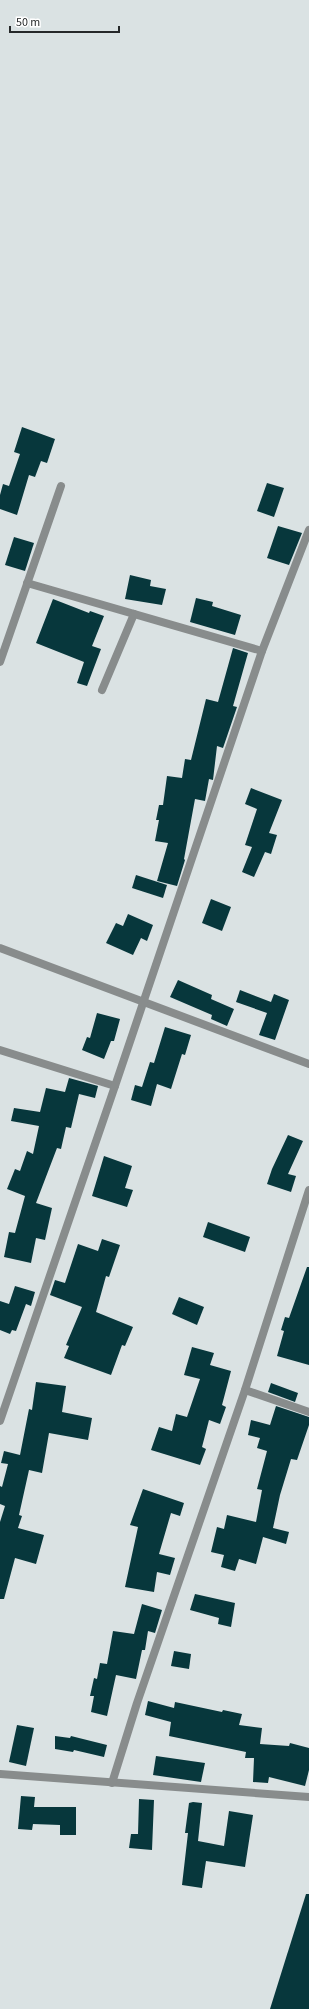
<svg xmlns="http://www.w3.org/2000/svg" width="309" height="2009" font-family="'Source Sans 3',sans-serif">
<rect width="100%" height="100%" fill="#dae2e3"/>
<!-- building -->
<g fill="#07373c">
<path d="M 22,427 L 55,439 L 47,463 L 41,461 L 35,477 L 29,475 L 17,515 L 0,509 L 0,495 L 3,484 L 9,486 L 20,454 L 14,452 Z"/>
<path d="M 267,483 L 284,488 L 274,517 L 257,511 Z"/>
<path d="M 278,526 L 302,533 L 289,565 L 267,558 Z"/>
<path d="M 14,537 L 34,543 L 25,571 L 5,565 Z"/>
<path d="M 130,575 L 151,580 L 150,586 L 166,589 L 162,605 L 125,599 Z"/>
<path d="M 196,598 L 213,602 L 212,606 L 241,615 L 235,635 L 190,622 Z"/>
<path d="M 53,599 L 89,613 L 90,611 L 104,616 L 92,646 L 101,649 L 87,686 L 77,683 L 84,662 L 36,643 Z"/>
<path d="M 233,648 L 248,653 L 233,706 L 237,707 L 223,748 L 217,746 L 213,780 L 209,779 L 205,801 L 195,799 L 184,859 L 185,860 L 177,886 L 157,881 L 168,843 L 155,841 L 159,820 L 156,820 L 159,805 L 163,805 L 167,776 L 182,778 L 185,759 L 191,760 L 206,699 L 218,702 Z"/>
<path d="M 251,788 L 282,800 L 269,833 L 277,835 L 271,854 L 265,852 L 254,877 L 242,872 L 252,847 L 245,845 L 257,809 L 245,804 Z"/>
<path d="M 136,875 L 167,885 L 163,898 L 132,888 Z"/>
<path d="M 211,899 L 231,907 L 222,931 L 202,923 Z"/>
<path d="M 128,914 L 153,925 L 147,941 L 141,938 L 133,955 L 106,943 L 116,923 L 123,926 Z"/>
<path d="M 178,980 L 212,995 L 211,999 L 234,1009 L 227,1026 L 211,1019 L 212,1015 L 170,997 Z"/>
<path d="M 240,990 L 271,1002 L 274,994 L 289,1000 L 275,1040 L 259,1035 L 267,1013 L 236,1002 Z"/>
<path d="M 97,1013 L 120,1019 L 114,1041 L 111,1041 L 104,1059 L 82,1050 L 87,1037 L 90,1038 Z"/>
<path d="M 165,1027 L 191,1035 L 185,1055 L 182,1054 L 171,1089 L 157,1084 L 151,1106 L 131,1100 L 135,1085 L 142,1087 L 150,1062 L 154,1063 Z"/>
<path d="M 69,1078 L 98,1086 L 95,1098 L 79,1094 L 71,1128 L 66,1127 L 61,1149 L 57,1148 L 36,1203 L 52,1208 L 45,1240 L 36,1238 L 31,1263 L 4,1257 L 9,1232 L 15,1233 L 25,1196 L 7,1189 L 15,1169 L 20,1171 L 27,1151 L 33,1154 L 39,1126 L 11,1121 L 14,1108 L 40,1112 L 46,1088 L 65,1092 Z"/>
<path d="M 288,1135 L 303,1141 L 288,1174 L 296,1176 L 291,1192 L 267,1184 L 272,1169 Z"/>
<path d="M 104,1156 L 132,1166 L 125,1188 L 133,1190 L 127,1207 L 92,1196 Z"/>
<path d="M 208,1222 L 250,1237 L 245,1252 L 203,1237 Z"/>
<path d="M 102,1239 L 120,1245 L 109,1277 L 106,1276 L 96,1312 L 133,1327 L 125,1346 L 122,1345 L 111,1375 L 64,1358 L 69,1346 L 66,1345 L 82,1307 L 50,1295 L 55,1280 L 65,1283 L 78,1244 L 98,1251 Z"/>
<path d="M 307,1267 L 309,1267 L 309,1365 L 277,1356 L 284,1331 L 281,1330 L 285,1317 L 289,1318 Z"/>
<path d="M 15,1286 L 35,1292 L 31,1306 L 26,1304 L 16,1331 L 12,1330 L 10,1334 L 0,1330 L 0,1301 L 9,1304 Z"/>
<path d="M 179,1297 L 204,1307 L 197,1325 L 172,1314 Z"/>
<path d="M 192,1347 L 214,1353 L 210,1365 L 231,1371 L 222,1405 L 226,1407 L 220,1424 L 209,1420 L 202,1447 L 206,1449 L 200,1465 L 151,1450 L 159,1427 L 172,1431 L 176,1414 L 187,1417 L 200,1379 L 184,1375 Z"/>
<path d="M 36,1382 L 66,1386 L 62,1412 L 92,1418 L 88,1440 L 49,1433 L 42,1473 L 29,1470 L 19,1515 L 22,1516 L 18,1528 L 44,1535 L 36,1564 L 15,1558 L 4,1599 L 0,1599 L 0,1522 L 5,1506 L 0,1504 L 0,1486 L 2,1487 L 8,1464 L 1,1463 L 4,1451 L 20,1455 L 29,1409 L 32,1410 Z"/>
<path d="M 271,1383 L 298,1393 L 295,1402 L 268,1392 Z"/>
<path d="M 276,1406 L 309,1417 L 309,1425 L 297,1460 L 291,1459 L 280,1495 L 273,1528 L 289,1532 L 286,1544 L 263,1537 L 256,1564 L 239,1559 L 235,1571 L 221,1567 L 224,1555 L 211,1552 L 217,1527 L 224,1529 L 227,1515 L 256,1522 L 262,1490 L 257,1489 L 267,1451 L 257,1448 L 260,1438 L 248,1435 L 251,1420 L 270,1425 Z"/>
<path d="M 143,1489 L 184,1503 L 180,1516 L 171,1513 L 159,1554 L 175,1558 L 170,1575 L 157,1572 L 154,1592 L 125,1587 L 138,1527 L 130,1525 Z"/>
<path d="M 195,1594 L 235,1603 L 231,1627 L 218,1624 L 219,1618 L 190,1610 Z"/>
<path d="M 142,1604 L 162,1610 L 155,1633 L 148,1631 L 145,1650 L 142,1650 L 136,1679 L 116,1675 L 107,1716 L 91,1712 L 94,1696 L 90,1696 L 94,1678 L 97,1679 L 100,1663 L 107,1664 L 113,1631 L 134,1634 Z"/>
<path d="M 174,1651 L 191,1654 L 189,1669 L 171,1666 Z"/>
<path d="M 148,1701 L 174,1708 L 175,1702 L 222,1712 L 223,1710 L 242,1714 L 239,1725 L 262,1728 L 260,1744 L 289,1746 L 290,1743 L 309,1748 L 309,1770 L 305,1786 L 269,1777 L 268,1783 L 253,1782 L 254,1758 L 245,1758 L 246,1752 L 169,1736 L 171,1722 L 145,1715 Z"/>
<path d="M 17,1725 L 34,1728 L 26,1766 L 9,1762 Z"/>
<path d="M 55,1736 L 70,1738 L 71,1736 L 107,1745 L 104,1757 L 74,1750 L 73,1752 L 55,1749 Z"/>
<path d="M 156,1756 L 205,1763 L 201,1782 L 153,1775 Z"/>
<path d="M 21,1796 L 35,1797 L 34,1807 L 76,1807 L 76,1835 L 60,1835 L 60,1825 L 33,1824 L 32,1830 L 18,1829 Z"/>
<path d="M 139,1799 L 154,1800 L 152,1850 L 129,1848 L 131,1834 L 138,1834 Z"/>
<path d="M 193,1802 L 202,1803 L 198,1841 L 224,1846 L 229,1811 L 253,1815 L 245,1867 L 206,1861 L 202,1888 L 182,1885 L 188,1833 L 185,1833 L 189,1803 Z"/>
<path d="M 306,1894 L 309,1894 L 309,2009 L 270,2009 Z"/>
</g>
<g fill="none" stroke-linecap="round" stroke-linejoin="round">
<!-- minor -->
<g stroke="#888c8c" stroke-width="8">
<path d="M 27,583 L 262,651"/>
<path d="M 0,662 L 61,486"/>
<path d="M 102,690 L 134,614"/>
<path d="M 0,948 L 309,1064"/>
<path d="M 0,1050 L 115,1086"/>
<path d="M 245,1390 L 309,1412"/>
<path d="M 0,1421 L 115,1086 L 262,651 L 309,530"/>
<path d="M 0,1774 L 309,1797"/>
<path d="M 112,1783 L 137,1703 L 245,1390 L 309,1190"/>
</g>
</g>
<!-- scale -->
<path d="M10 26v6h109v-6" fill="none" stroke="#252829" stroke-width="2"/>
<text x="16" y="26" font-size="12" fill="#252829" stroke="#ffffff" stroke-width="3" paint-order="stroke">50 m</text>
</svg>
